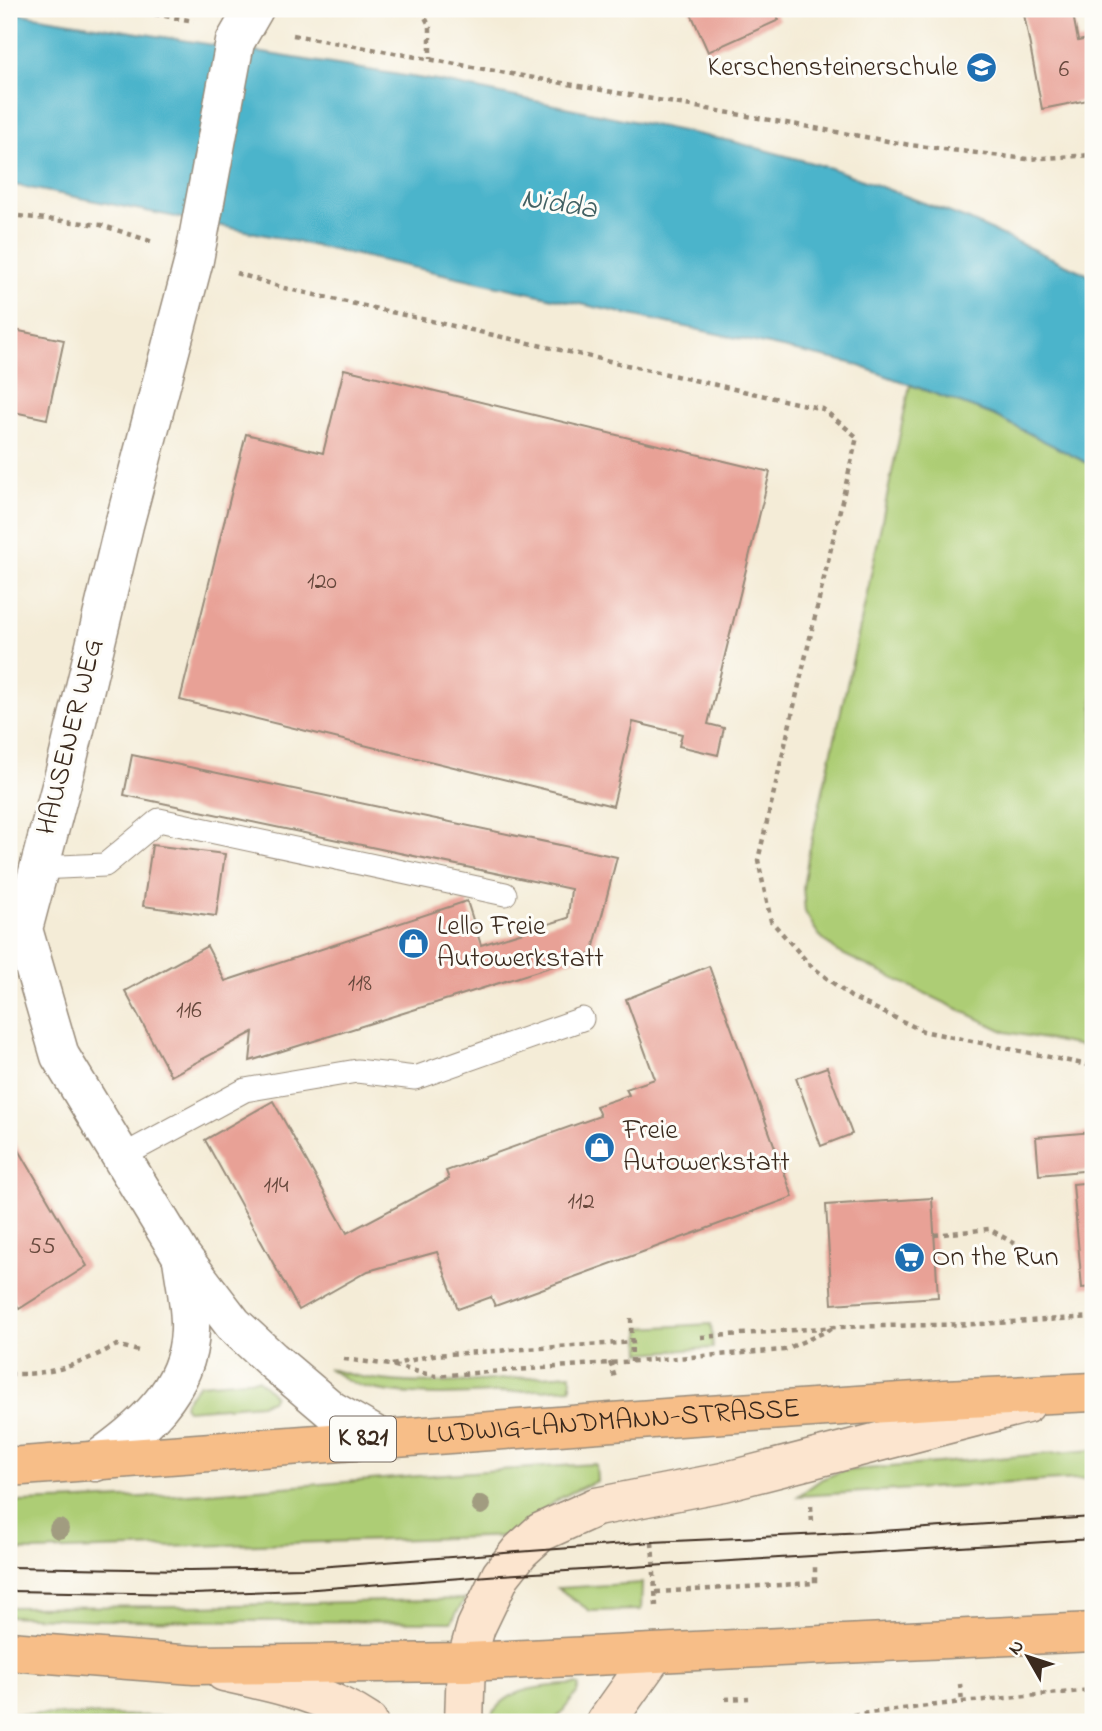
<svg xmlns="http://www.w3.org/2000/svg" width="1102" height="1731" font-family="'Indie Flower',sans-serif">
<rect width="100%" height="100%" fill="#fdfcf7"/>
<filter id="ink" filterUnits="userSpaceOnUse"><feTurbulence type="fractalNoise" baseFrequency=".0143" numOctaves="2"/><feDisplacementMap in="SourceGraphic" scale="14" xChannelSelector="R" yChannelSelector="G"/><feConvolveMatrix kernelMatrix="1 2 1 2 8 2 1 2 1" color-interpolation-filters="sRGB"/></filter>
<filter id="wash" filterUnits="userSpaceOnUse"><feTurbulence type="fractalNoise" baseFrequency=".00686" numOctaves="4" result="noise"/><feDisplacementMap in="SourceGraphic" scale="28" xChannelSelector="R" yChannelSelector="G"/><feGaussianBlur stdDeviation="1.57" result="paint"/><feColorMatrix in="noise" values="0 0 0 0 0 0 0 0 0 0 0 0 0 0 0 0 0 1.4 0 .05"/><feComposite in="paint" operator="in"/></filter>
<g filter="url(#wash)">
<rect width="100%" height="100%" fill="#f4ecd7"/>
<!-- green -->
<g fill="#adcd74" stroke="#747c49" stroke-width="2">
<path d="M 910,385 L 993,415 L 1093,466 L 1093,1048 L 1006,1032 L 836,951 L 818,934 L 805,912 L 803,887 L 809,852 L 860,627 Z"/>
<path d="M 711,1324 L 713,1348 L 641,1353 L 640,1328 Z"/>
<path d="M 327,1368 C 403,1394 491,1379 571,1374 L 571,1388 C 506,1391 423,1403 360,1386 C 349,1382 337,1374 327,1368 Z"/>
<path d="M 258,1379 L 274,1395 L 271,1400 L 261,1404 L 187,1410 L 184,1406 L 185,1401 L 199,1384 Z"/>
<path d="M 1093,1450 L 1093,1478 L 798,1496 L 822,1479 L 842,1471 Z"/>
<path d="M 596,1464 L 597,1481 C 558,1497 544,1506 514,1536 L 35,1551 L 9,1550 L 9,1502 C 205,1499 400,1474 596,1464 Z"/>
<path d="M 642,1583 L 641,1610 L 590,1611 L 558,1588 Z"/>
<path d="M 465,1599 L 451,1622 L 103,1620 L 9,1616 L 9,1607 L 195,1606 Z"/>
<path d="M 577,1684 L 579,1686 L 577,1693 L 554,1722 L 488,1722 C 504,1685 542,1687 577,1684 Z"/>
<path d="M 9,1714 L 226,1717 L 265,1722 L 9,1722 Z"/>
</g>
<!-- water -->
<path fill="#4cb4cb" stroke="#446f74" stroke-width="2" d="M 9,12 L 443,82 L 735,142 L 831,168 L 969,220 L 1093,277 L 1093,466 L 993,415 L 851,363 L 242,230 L 9,184 Z"/>
<g id="blocks">
<!-- building -->
<g fill="#e8a196">
<path d="M 689,9 L 774,9 L 779,20 L 708,52 Z"/>
<path d="M 1023,9 L 1072,9 L 1078,41 L 1093,38 L 1093,99 L 1042,109 Z"/>
<path d="M 9,329 L 64,340 L 47,419 L 9,411 Z"/>
<path d="M 344,369 L 770,472 L 708,724 L 724,728 L 718,755 L 679,746 L 682,734 L 633,722 L 613,806 L 180,700 L 246,434 L 323,453 Z"/>
<path d="M 132,755 L 617,857 L 592,954 L 250,1061 L 253,1032 L 171,1076 L 125,991 L 207,946 L 225,981 L 467,901 L 481,945 L 568,918 L 571,889 L 124,795 Z"/>
<path d="M 152,845 L 225,854 L 216,916 L 143,906 Z"/>
<path d="M 709,966 L 793,1197 L 495,1306 L 491,1297 L 458,1309 L 437,1252 L 368,1271 L 299,1310 L 205,1140 L 273,1101 L 347,1233 L 449,1179 L 446,1171 L 600,1116 L 596,1106 L 629,1095 L 626,1089 L 655,1079 L 626,999 Z"/>
<path d="M 827,1067 L 852,1134 L 821,1146 L 796,1078 Z"/>
<path d="M 1093,1132 L 1093,1170 L 1039,1175 L 1036,1137 Z"/>
<path d="M 12,1138 L 87,1266 L 19,1309 L 9,1290 L 9,1140 Z"/>
<path d="M 1093,1182 L 1093,1287 L 1082,1288 L 1073,1184 Z"/>
<path d="M 932,1198 L 938,1297 L 832,1304 L 826,1205 Z"/>
</g>
</g>
</g>
<g filter="url(#ink)">
<use href="#blocks" fill-opacity="0" stroke="#988b7a" stroke-width="2"/>
<g fill="none" stroke-linecap="round" stroke-linejoin="round">
<defs>
<g id="lane">
<path d="M 38,868 L 105,865 L 159,820 L 505,894"/>
<path d="M 121,1157 L 245,1090 L 357,1071 L 415,1078 L 582,1019"/>
</g>
<g id="street">
<path d="M 254,9 L 235,42 L 194,260 L 124,525 L 65,771 L 23,929 L 60,1056 L 182,1257 L 233,1324 L 272,1360 L 331,1410 L 380,1438"/>
<path d="M 95,1462 C 141,1428 188,1392 190,1330 C 191,1307 185,1282 182,1259"/>
</g>
<g id="secondary">
<path d="M 224,1672 C 273,1683 325,1693 368,1722"/>
<path d="M 464,1722 L 466,1662 L 476,1627 L 501,1575 L 520,1551 L 541,1532 L 596,1507 L 723,1482 L 1026,1404"/>
<path d="M 606,1722 L 655,1653"/>
</g>
<g id="primary">
<path id="s1" d="M 9,1467 L 679,1417 L 945,1399 L 1093,1392"/>
<path d="M 9,1651 L 194,1665 L 466,1662 L 1093,1632"/>
</g>
<path id="highway" d="M 9,1465 L 12,1466"/>
</defs>
<!-- lane casing -->
<use href="#lane" stroke="#988b7a" stroke-width="25"/>
<!-- street casing -->
<use href="#street" stroke="#988b7a" stroke-width="41"/>
<!-- secondary casing -->
<use href="#secondary" stroke="#988b7a" stroke-width="41"/>
<!-- primary casing -->
<use href="#primary" stroke="#988b7a" stroke-width="41"/>
<!-- highway casing -->
<use href="#highway" stroke="#988b7a" stroke-width="41"/>
<!-- path -->
<g stroke="#988b7a" stroke-width="4.5" stroke-dasharray="5 5" stroke-linecap="butt">
<path d="M 125,9 L 194,21"/>
<path d="M 421,9 L 430,27 L 430,59"/>
<path d="M 293,35 L 910,145 L 1027,159 L 1093,155"/>
<path d="M 9,215 L 101,225 L 153,242"/>
<path d="M 236,273 L 284,288 L 823,409 L 857,437 L 758,860 L 771,921 L 810,965 L 851,997 L 923,1031 L 1093,1066"/>
<path d="M 934,1235 L 989,1229 L 1028,1251"/>
<path d="M 631,1318 L 632,1362"/>
<path d="M 701,1337 L 836,1327 L 980,1324 L 1093,1317"/>
<path d="M 344,1359 L 391,1365 L 435,1376 L 784,1350 L 836,1327"/>
<path d="M 610,1362 L 615,1378"/>
<path d="M 392,1365 L 433,1355 L 635,1342"/>
<path d="M 9,1374 C 54,1375 77,1365 117,1345 L 142,1352"/>
<path d="M 811,1506 L 812,1523"/>
<path d="M 652,1542 L 656,1606"/>
<path d="M 656,1592 L 815,1583 L 815,1566"/>
<path d="M 960,1684 L 962,1702"/>
<path d="M 725,1699 L 749,1698"/>
<path d="M 793,1722 L 962,1702 L 1093,1690"/>
</g>
<!-- lane -->
<use href="#lane" stroke="#fff" stroke-width="23"/>
<!-- street -->
<use href="#street" stroke="#fff" stroke-width="38"/>
<!-- secondary -->
<use href="#secondary" stroke="#fce5cf" stroke-width="38"/>
<!-- primary -->
<use href="#primary" stroke="#f7be88" stroke-width="38"/>
<!-- highway -->
<use href="#highway" stroke="#f7be88" stroke-width="38"/>
<!-- tram -->
<g stroke="#3b2a1e" stroke-width="2">
<path d="M 9,1567 L 190,1570 L 304,1568 L 652,1542 L 866,1532 L 1093,1517"/>
<path d="M 9,1591 L 193,1594 L 302,1590 L 501,1575 L 1093,1539"/>
</g>
</g>
<!-- trees -->
<g fill="#a19c80">
<circle cx="481" cy="1505" r="10"/>
<circle cx="59" cy="1529" r="10"/>
</g>
</g>
<!-- icons -->
<defs>
<symbol id="school-disc" viewBox="-11 -11 22 22"><circle r="9.5" fill="#1f6fb2" stroke="#fdfcf7"/><path d="M0-5L7-2L0 1L-7-2ZM-4 1L0 2.5L4 1V4Q0 6-4 4Z" fill="#fff"/></symbol>
<symbol id="shop-disc" viewBox="-11 -11 22 22"><circle r="9.5" fill="#1f6fb2" stroke="#fdfcf7"/><path d="M-5-2.5h2.3a2.7 3.5 0 0 1 5.4 0H5L5.5 6h-11ZM-1.5-2.5h3a1.5 2.3 0 0 0-3 0Z" fill="#fff"/></symbol>
<symbol id="supermarket-disc" viewBox="-11 -11 22 22"><circle r="9.5" fill="#1f6fb2" stroke="#fdfcf7"/><path d="M-6-5.5h2.5l.6 2H6L4.5 2H-2.5L-4.4-4H-6ZM-1.5 3.2a1.3 1.3 0 1 0 .1 0ZM3 3.2a1.3 1.3 0 1 0 .1 0Z" fill="#fff"/></symbol>
</defs>
<g fill-rule="evenodd">
<use href="#school-disc" x="964" y="50" width="35" height="35"/>
<use href="#shop-disc" x="396" y="926" width="35" height="35"/>
<use href="#shop-disc" x="582" y="1130" width="35" height="35"/>
<use href="#supermarket-disc" x="892" y="1240" width="35" height="35"/>
</g>
<g text-anchor="middle" dominant-baseline="central" stroke-width="6" stroke-linejoin="round" paint-order="stroke">
<!-- number labels -->
<g font-size="24" fill="#66483c">
<text x="1064" y="70">6</text>
<text x="322" y="582">120</text>
<text x="360" y="984">118</text>
<text x="189" y="1011">116</text>
<text x="276" y="1186">114</text>
<text x="581" y="1202">112</text>
<text x="42" y="1247">55</text>
</g>
<!-- shield labels -->
<rect fill="#fdfcf7" stroke="#75695f" stroke-width="2" x="330" y="1416.5" width="66" height="45" rx="5"/>
<g font-size="26" font-weight="bold" fill="#3b2a1e">
<text x="363" y="1439">K 821</text>
</g>
<!-- poi labels -->
<g font-size="28" fill="#3b2a1e" stroke="#fdfcf7" text-anchor="start">
<text x="958" y="68" text-anchor="end">Kerschensteinerschule</text>
<text x="437" y="927">Lello Freie<tspan x="437" dy="32">Autowerkstatt</tspan></text>
<text x="623" y="1131">Freie<tspan x="623" dy="32">Autowerkstatt</tspan></text>
<text x="932" y="1258">On the Run</text>
</g>
<!-- street labels -->
<g font-size="28" fill="#3b2a1e" stroke="#fdfcf7">
<text transform="translate(71 737) rotate(-76)">HAUSENER WEG</text>
<text stroke="none"><textPath href="#s1" startOffset="606">LUDWIG-LANDMANN-STRASSE</textPath></text>
</g>
<!-- water labels -->
<g font-size="30" font-style="italic" fill="#426163" stroke="#fdfcf7">
<text transform="translate(559 205) rotate(9)">Nidda</text>
</g>
</g>
<!-- margin -->
<rect width="1102" height="1731" fill="none" stroke="#fdfcf7" stroke-width="35"/>
<!-- north arrow -->
<g transform="translate(1028 1657) rotate(309)" stroke="#fdfcf7" stroke-width="5" paint-order="stroke">
<path d="M0-5L12 26L0 18L-12 26Z" fill="#3b2a1e"/>
<text y="-10" font-size="19" font-weight="bold" text-anchor="middle" fill="#3b2a1e">N</text>
</g>
</svg>
